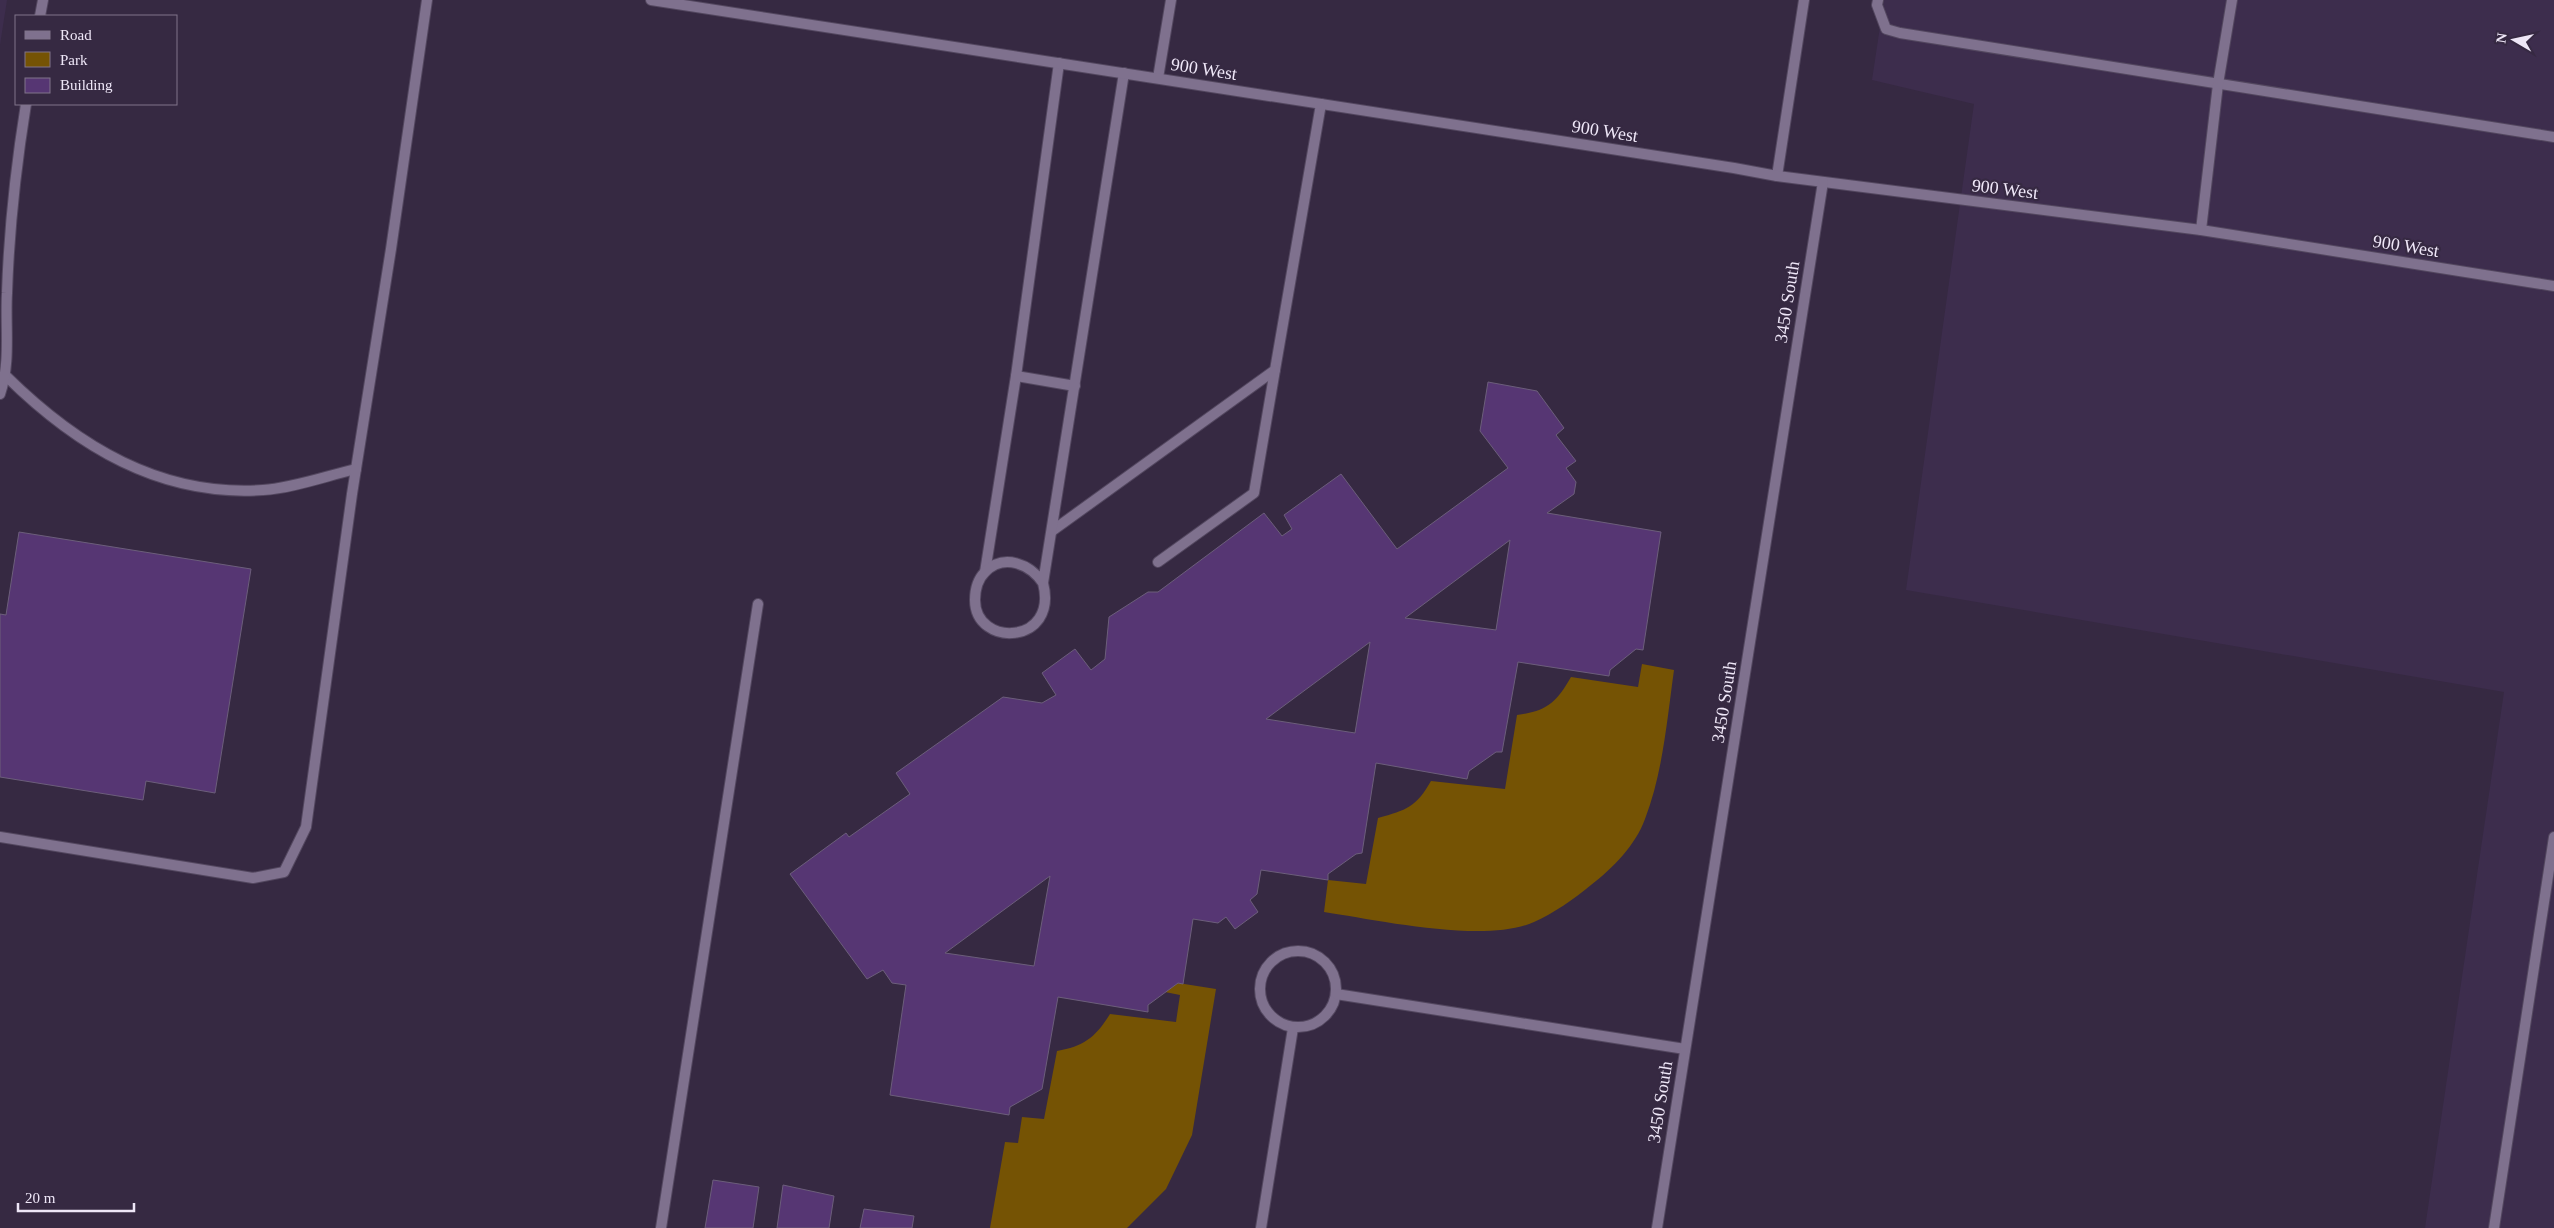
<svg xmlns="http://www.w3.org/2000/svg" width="2554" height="1228" font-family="'Times New Roman',serif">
<rect width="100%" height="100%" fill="#362942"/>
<!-- built -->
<g fill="#3d2d4d">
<path d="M 0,0 L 7,0 L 0,45 Z"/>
<path d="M 1884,0 L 2554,0 L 2554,1228 L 2425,1228 L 2504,692 L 1906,590 L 1974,104 L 1872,80 Z"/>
</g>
<!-- green -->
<g fill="#755304">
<path d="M 1642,664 L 1674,670 C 1667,720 1663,772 1645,819 C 1635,846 1613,868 1591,885 C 1574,899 1554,913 1534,922 C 1485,944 1378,920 1324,912 L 1328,880 L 1366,884 L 1378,818 C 1407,810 1416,807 1431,781 L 1505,789 L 1517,715 C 1547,711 1556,703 1571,677 L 1638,687 Z"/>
<path d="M 1178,983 L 1216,989 L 1192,1135 L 1166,1189 L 1127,1228 L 990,1228 L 1005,1142 L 1018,1143 L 1022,1117 L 1044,1119 L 1057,1051 C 1084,1046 1095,1038 1110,1014 L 1176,1022 L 1180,995 L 1165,992 Z"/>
</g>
<!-- building -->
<g fill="#563673" stroke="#6c5e7b" fill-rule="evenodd">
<path d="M 1488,382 L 1537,391 L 1564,428 L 1556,435 L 1576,461 L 1566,468 L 1576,482 L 1574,494 L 1547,513 L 1661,532 L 1643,650 L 1636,649 L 1610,670 L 1609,676 L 1518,662 L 1502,752 L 1496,752 L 1469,771 L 1467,779 L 1376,763 L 1362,853 L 1356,854 L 1328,874 L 1328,880 L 1261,870 L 1257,894 L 1250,900 L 1258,912 L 1235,929 L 1226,917 L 1218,923 L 1193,919 L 1183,984 L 1178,983 L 1148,1005 L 1148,1012 L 1058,997 L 1042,1089 L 1010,1107 L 1009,1115 L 890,1095 L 906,985 L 892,983 L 883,970 L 867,979 L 790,874 L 846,833 L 849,837 L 910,794 L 896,773 L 1003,697 L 1042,703 L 1056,695 L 1042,673 L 1075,649 L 1091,670 L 1105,659 L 1109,617 L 1148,592 L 1158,592 L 1264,513 L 1282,536 L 1292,529 L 1284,515 L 1341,474 L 1397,549 L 1508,468 L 1480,431 ZM 1510,540 L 1496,630 L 1405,618 ZM 1370,642 L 1355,733 L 1266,719 ZM 1050,876 L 1034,966 L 945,953 Z"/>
<path d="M 19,532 L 251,569 L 215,793 L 146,781 L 143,800 L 0,777 L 0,614 L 6,615 Z"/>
<path d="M 713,1180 L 759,1187 L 753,1228 L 705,1228 Z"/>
<path d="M 783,1185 L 834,1196 L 829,1228 L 777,1228 Z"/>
<path d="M 864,1209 L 914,1216 L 912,1228 L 860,1228 Z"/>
</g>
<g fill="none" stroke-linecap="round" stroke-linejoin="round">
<defs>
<g id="lane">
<path d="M 1878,0 L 1877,5 L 1886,29 L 1900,33 L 2554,137"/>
<path d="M 40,16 L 43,0"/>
<path d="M 1158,78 L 1171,0"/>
<path d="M 1777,176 L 1804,0"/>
<path d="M 2201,230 L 2218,84 L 2232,0"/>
<path d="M 6,376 C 77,446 160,497 263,490 C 293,488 326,476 356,469"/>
<path d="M 1016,376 L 1075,386"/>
<path d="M 0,394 C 11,362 5,327 7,293 C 9,230 16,166 26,104"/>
<path d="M 1052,531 L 1275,370 L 1321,104"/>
<path d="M 1158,562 L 1254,493 L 1275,370"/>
<path d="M 985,572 L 1016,376 L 1059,63"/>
<path d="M 1043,583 C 1030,564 1004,553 985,572 C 978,579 975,590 975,600 C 975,648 1059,645 1043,583 L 1124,73"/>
<path d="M 0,837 L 253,878 L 284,872 L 306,827 L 352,494 L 391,249 L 427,0"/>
<circle cx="1298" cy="989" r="38"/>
<path d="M 1336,994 L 1685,1049"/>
<path d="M 661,1228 L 758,604"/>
<path d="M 1261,1228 L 1293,1028"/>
<path d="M 2494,1228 L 2554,837"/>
</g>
<g id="street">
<path d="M 651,0 L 1734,168 L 1777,176 L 2201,230 L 2554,286"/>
<path d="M 1657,1228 L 1823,182"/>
</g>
</defs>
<!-- lane casing -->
<use href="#lane" stroke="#53475f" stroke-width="12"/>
<!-- street casing -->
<use href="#street" stroke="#53475f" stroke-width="12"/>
<!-- lane -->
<use href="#lane" stroke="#7f718e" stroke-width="10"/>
<!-- street -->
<use href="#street" stroke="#7f718e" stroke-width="10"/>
</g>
<g text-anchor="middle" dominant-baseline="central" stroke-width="4.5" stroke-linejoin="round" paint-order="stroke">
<!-- street labels -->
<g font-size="18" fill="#eee6f7" stroke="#362942">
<text transform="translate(1204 69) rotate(9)">900 West</text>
<text transform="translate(1605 131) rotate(9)">900 West</text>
<text transform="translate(2005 189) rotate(7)">900 West</text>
<text transform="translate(2406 246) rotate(9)">900 West</text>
<text transform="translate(1787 302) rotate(-81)">3450 South</text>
<text transform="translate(1724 702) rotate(-81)">3450 South</text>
<text transform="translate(1660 1102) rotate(-81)">3450 South</text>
</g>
</g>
<!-- legend -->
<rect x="15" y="15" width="162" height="90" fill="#362942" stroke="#80758a"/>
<rect x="25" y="31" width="25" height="8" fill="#7f718e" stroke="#80758a"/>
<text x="60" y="40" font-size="15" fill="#eee6f7">Road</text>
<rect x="25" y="52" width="25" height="15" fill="#755304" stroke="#80758a"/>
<text x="60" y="65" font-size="15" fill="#eee6f7">Park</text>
<rect x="25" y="78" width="25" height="15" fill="#563673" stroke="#80758a"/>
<text x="60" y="90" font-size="15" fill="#eee6f7">Building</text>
<!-- north arrow -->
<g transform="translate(2514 40) rotate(279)" stroke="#362942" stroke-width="4" paint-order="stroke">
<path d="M0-4L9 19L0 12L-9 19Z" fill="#eee6f7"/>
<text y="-8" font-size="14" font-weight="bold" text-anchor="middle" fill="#eee6f7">N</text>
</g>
<!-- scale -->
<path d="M18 1203v8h116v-8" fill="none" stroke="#eee6f7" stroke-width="2.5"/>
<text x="25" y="1203" font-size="15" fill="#eee6f7" stroke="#362942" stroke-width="4" paint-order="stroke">20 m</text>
</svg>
